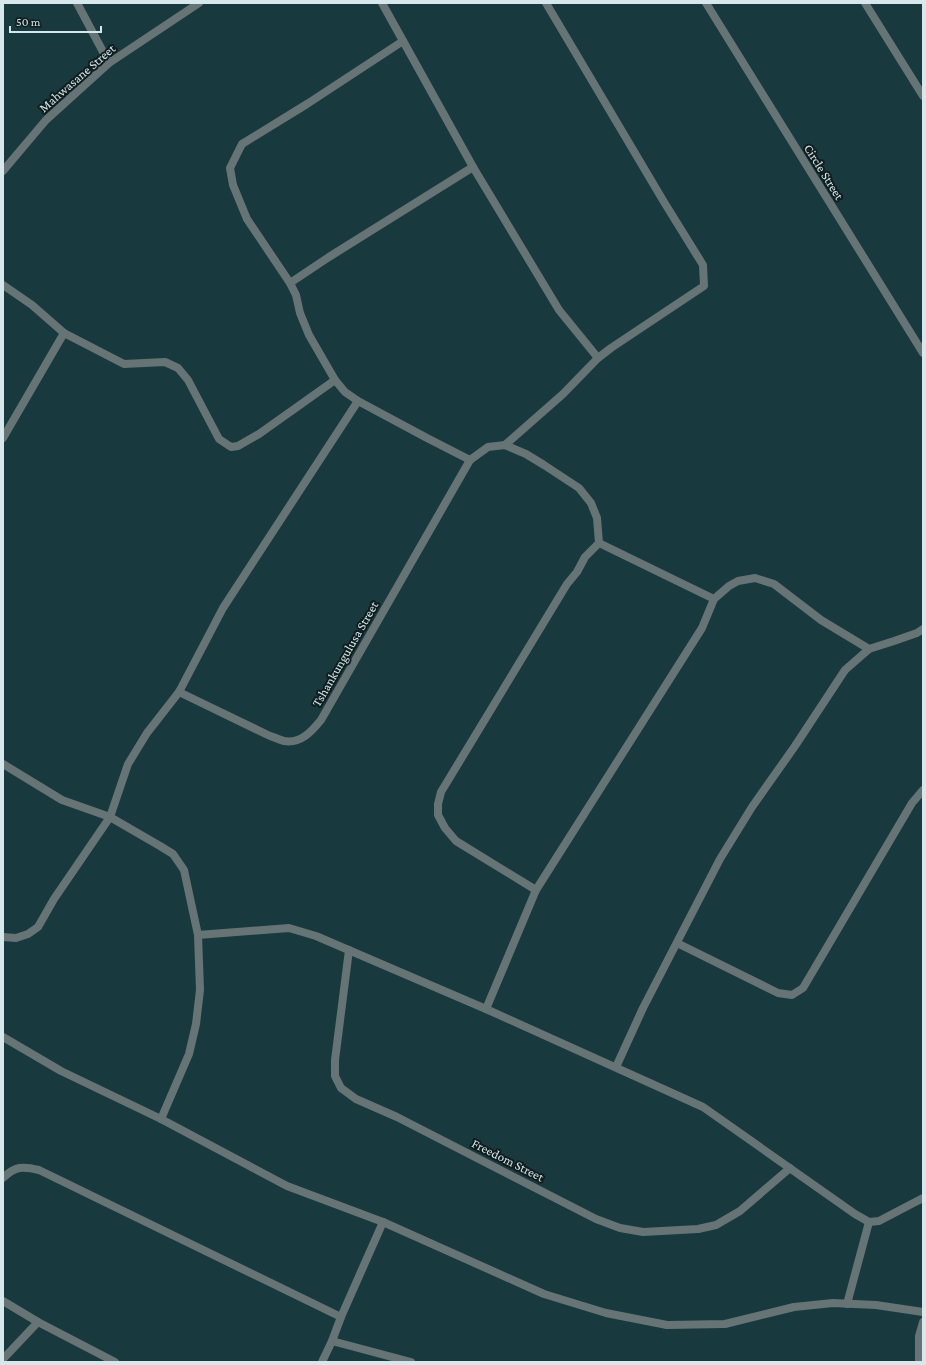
<svg xmlns="http://www.w3.org/2000/svg" width="926" height="1365" font-family="'Crimson Pro',serif">
<rect width="100%" height="100%" fill="#18393d"/>
<g fill="none" stroke-linecap="round" stroke-linejoin="round">
<!-- minor -->
<g stroke="#667476" stroke-width="8">
<path d="M 77,3 L 109,63"/>
<path d="M 706,3 L 923,353"/>
<path d="M 865,3 L 923,96"/>
<path d="M 403,41 L 307,104 L 242,144 L 230,168 L 233,185 L 247,219 L 290,283 L 296,295 L 300,313 L 309,335 L 335,380 L 345,392 L 358,401 L 427,438 L 470,460 L 488,447 L 505,445 L 526,454 L 544,465 L 579,488 L 591,503 L 597,518 L 599,543 L 585,557 L 577,572 L 567,584 L 441,792 L 438,804 L 438,815 L 445,828 L 456,841 L 536,890"/>
<path d="M 473,167 L 559,310 L 598,358 L 611,348 L 704,286 L 703,265 L 664,202 L 546,3"/>
<path d="M 3,171 L 46,120 L 109,63 L 199,3"/>
<path d="M 290,283 L 329,257 L 473,167 L 382,3"/>
<path d="M 3,285 L 32,305 L 64,333 L 124,364 L 165,362 L 178,368 L 188,380 L 219,439 L 231,447 L 238,446 L 259,434 L 335,380"/>
<path d="M 3,438 L 64,333"/>
<path d="M 505,445 L 563,394 L 598,358"/>
<path d="M 599,543 L 714,599"/>
<path d="M 179,692 L 270,736 C 274,737 280,740 284,741 C 301,744 312,731 321,720 L 470,460"/>
<path d="M 3,764 L 62,800 L 110,817 L 160,846 L 173,854 L 184,870 L 198,935 L 200,990 L 196,1024 L 189,1054 L 161,1119"/>
<path d="M 198,935 L 289,928 L 316,936 L 486,1009 L 703,1107 L 855,1214 L 869,1222 L 879,1221 L 923,1198"/>
<path d="M 3,937 L 16,938 L 28,934 L 38,927 L 54,899 L 110,817 L 128,764 L 147,733 L 179,692 L 223,608 L 358,401"/>
<path d="M 677,943 L 778,993 L 792,995 L 803,988 L 912,803 L 923,790"/>
<path d="M 349,950 L 335,1060 L 335,1076 L 341,1088 L 356,1099 L 397,1117 L 596,1219 L 620,1228 L 643,1232 L 698,1229 L 716,1225 L 740,1211 L 790,1168"/>
<path d="M 486,1009 L 536,890 L 702,628 L 714,599 L 729,586 L 738,581 L 755,578 L 774,584 L 821,620 L 869,649"/>
<path d="M 3,1037 L 61,1071 L 161,1119 L 287,1186 L 383,1222 L 544,1294 L 606,1313 L 667,1325 L 725,1324 L 794,1307 L 833,1303 L 876,1305 L 923,1312"/>
<path d="M 616,1067 L 643,1008 L 720,859 L 752,807 L 795,746 L 845,670 L 869,649 L 894,641 L 917,633 L 923,629"/>
<path d="M 3,1178 C 15,1166 23,1166 39,1170 L 341,1317"/>
<path d="M 3,1301 L 38,1322 L 115,1362"/>
<path d="M 847,1304 L 869,1222"/>
<path d="M 332,1341 L 411,1362"/>
<path d="M 3,1359 L 38,1322"/>
<path d="M 322,1362 L 332,1341 L 341,1317 L 383,1222"/>
<path d="M 919,1362 L 919,1336 L 923,1322"/>
</g>
</g>
<g text-anchor="middle" dominant-baseline="central" stroke-width="4" stroke-linejoin="round" paint-order="stroke">
<!-- street labels -->
<g font-size="13" fill="#d6e8eb" stroke="#101d1f">
<text transform="translate(77 78) rotate(-41)">Mahwasane Street</text>
<text transform="translate(824 172) rotate(58)">Circle Street</text>
<text transform="translate(345 654) rotate(-60)">Tshankungulusa Street</text>
<text transform="translate(508 1160) rotate(27)">Freedom Street</text>
</g>
</g>
<!-- border -->
<rect width="926" height="1365" fill="none" stroke="#d6e8eb" stroke-width="8"/>
<!-- scale -->
<path d="M10 26v6h91v-6" fill="none" stroke="#d6e8eb" stroke-width="2"/>
<text x="16" y="26" font-size="12" fill="#d6e8eb" stroke="#101d1f" stroke-width="3" paint-order="stroke">50 m</text>
</svg>
